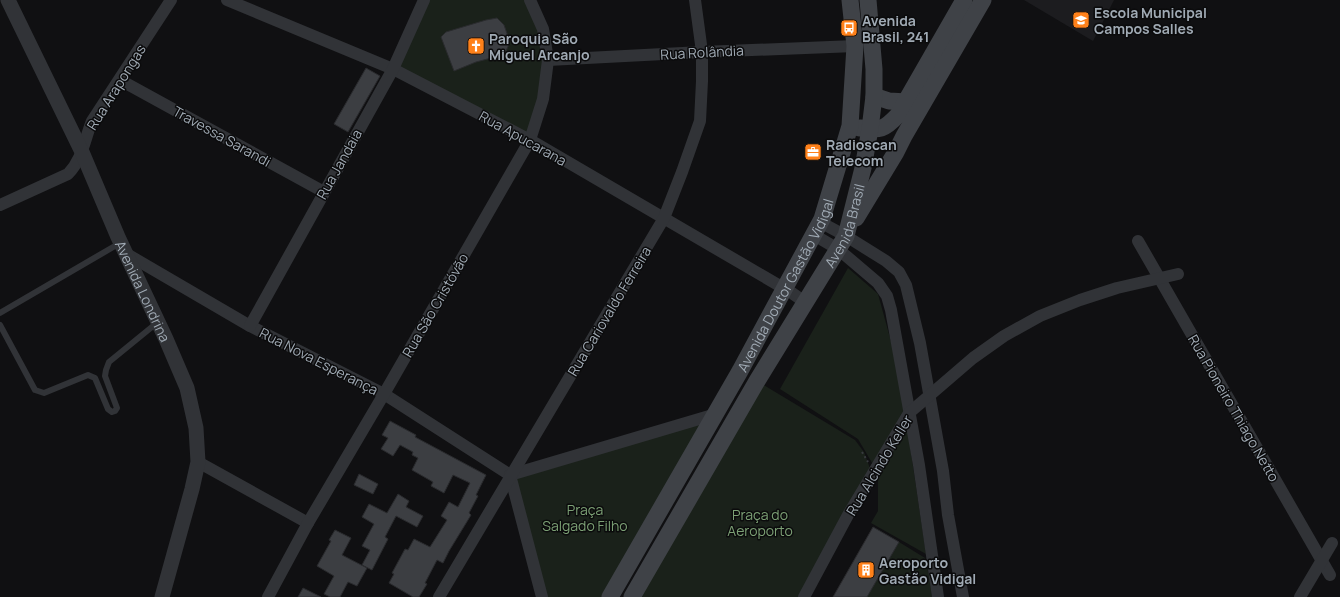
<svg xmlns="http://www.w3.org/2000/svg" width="1340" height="597" font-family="Manrope,sans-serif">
<rect width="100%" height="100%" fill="#101012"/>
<!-- built -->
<path fill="#1c1c1f" d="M 1024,0 L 1114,0 L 1093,41 Z"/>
<!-- green -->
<g fill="#1a211a">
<path d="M 424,0 L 530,0 L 548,60 L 531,139 L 393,69 Z"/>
<path d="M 848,268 L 878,294 L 892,345 L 909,439 L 926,554 L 871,523 L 878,511 L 878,473 L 858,439 L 780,389 Z"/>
<path d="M 757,381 L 855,440 L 864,452 L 872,474 L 804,597 L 632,597 Z"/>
<path d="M 716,414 L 611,597 L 542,597 L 510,475 Z"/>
<path d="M 899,542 L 925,558 L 930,580 L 932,597 L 866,597 Z"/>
</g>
<!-- building -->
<g fill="#3c3e42" stroke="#2a2b2e">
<path d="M 497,18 L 504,25 L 510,42 L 506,51 L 495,57 L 476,62 L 454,71 L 441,37 L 446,32 L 486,20 Z"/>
<path d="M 366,68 L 380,76 L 348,132 L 334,124 Z"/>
<path d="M 390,421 L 416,435 L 415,437 L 486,475 L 476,495 L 478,496 L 469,513 L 471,515 L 449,551 L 443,563 L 437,560 L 425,583 L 427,584 L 419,597 L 413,597 L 389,583 L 394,574 L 392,573 L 405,549 L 408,550 L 414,539 L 430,547 L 447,520 L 441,516 L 449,502 L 458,507 L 470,483 L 453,475 L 444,493 L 431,486 L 433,482 L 412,470 L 418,458 L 412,455 L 413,452 L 400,445 L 393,456 L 381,449 L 388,438 L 382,435 Z"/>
<path d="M 359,474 L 378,484 L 373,494 L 354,485 Z"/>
<path d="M 398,494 L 409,501 L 406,507 L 423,516 L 417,527 L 396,516 L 385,537 L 388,539 L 372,570 L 362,565 L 370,550 L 362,546 L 374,524 L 362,517 L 369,504 L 387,513 Z"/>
<path d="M 873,527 L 899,542 L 867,597 L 833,597 Z"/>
<path d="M 335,530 L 351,538 L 342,555 L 367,568 L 357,586 L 348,582 L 340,597 L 330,597 L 324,594 L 334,576 L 317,566 L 331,541 L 329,540 Z"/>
<path d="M 303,588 L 321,597 L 298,597 Z"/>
</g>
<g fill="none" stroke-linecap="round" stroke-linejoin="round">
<!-- path -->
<path stroke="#373a3e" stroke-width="2" stroke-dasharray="2 3" stroke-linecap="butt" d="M 862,452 L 868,462"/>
<!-- service -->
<g stroke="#313337" stroke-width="6">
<path d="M 0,313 L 120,243"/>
<path d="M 0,325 L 35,390 L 44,393 L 88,375 L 95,378 L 108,409 L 112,412 L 115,411 L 117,408 L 105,376 L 106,370 L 109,362 L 158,322"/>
</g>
<!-- minor -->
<g stroke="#313337" stroke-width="12">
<path d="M 227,0 L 393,69 L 530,140 L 792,293 L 806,303"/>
<path d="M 548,60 L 702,52 L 855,46"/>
<path d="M 120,80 L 324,192"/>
<path d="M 0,205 L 68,174 C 83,158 84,141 92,121 L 171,0"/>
<path d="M 820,222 L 846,236 L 886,261 L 899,272 L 906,285 L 920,343 L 943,471 L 948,515 L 963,597"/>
<path d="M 814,235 L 838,249 L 878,283 L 887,296 L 891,310 L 919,465 L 938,597"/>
<path d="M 1138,241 L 1330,575"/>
<path d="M 125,253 L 250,326 L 384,394 L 510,475"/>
<path d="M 250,326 L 393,69 L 424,0"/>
<path d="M 198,462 L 308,523"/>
<path d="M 510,475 L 716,414"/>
<path d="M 510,475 L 542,597"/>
<path d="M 268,597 L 308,523 L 384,394 L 530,140 L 543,99 L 548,60 L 543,29 L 530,0"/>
<path d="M 439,597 L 664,218 L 682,172 L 700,121 L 702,81 L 702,52 L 695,0"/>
<path d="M 804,597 L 848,515 L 909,413 L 930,395 L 973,358 L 1004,336 L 1040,316 L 1080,300 L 1117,288 L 1178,274"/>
<path d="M 1300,597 L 1332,543"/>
</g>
<!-- tertiary -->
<path stroke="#313337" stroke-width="15" id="s1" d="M 8,0 L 82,152 L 118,237 L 166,339 L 187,388 L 196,428 L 198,462 L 192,489 L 162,597"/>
<!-- secondary -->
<g stroke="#3f4247" stroke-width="17">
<path d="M 874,96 L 889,101 L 907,102"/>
<path d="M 860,128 C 881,130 884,130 898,115 L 964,0"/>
<path d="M 856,218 L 896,152 L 904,136 L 983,0"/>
<path id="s2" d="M 610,597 L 740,371 L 822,219 L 850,126 L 855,46 L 850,0"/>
<path id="s3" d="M 632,597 L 757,381 L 846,236 L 863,168 L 870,129 L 874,96 L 874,69 L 868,0"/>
</g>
</g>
<!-- icons -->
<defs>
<symbol id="school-square" viewBox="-11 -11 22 22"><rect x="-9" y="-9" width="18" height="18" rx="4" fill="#ff811a" stroke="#0b0b0c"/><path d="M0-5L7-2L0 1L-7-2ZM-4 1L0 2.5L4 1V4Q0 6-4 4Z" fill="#fff"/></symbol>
<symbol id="bus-square" viewBox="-11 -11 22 22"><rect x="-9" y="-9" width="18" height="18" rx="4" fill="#ff811a" stroke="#0b0b0c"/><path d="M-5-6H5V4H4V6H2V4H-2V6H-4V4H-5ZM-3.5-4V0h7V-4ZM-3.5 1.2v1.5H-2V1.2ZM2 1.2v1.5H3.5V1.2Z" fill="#fff"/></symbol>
<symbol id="church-square" viewBox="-11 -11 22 22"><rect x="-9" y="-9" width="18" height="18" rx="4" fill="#ff811a" stroke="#0b0b0c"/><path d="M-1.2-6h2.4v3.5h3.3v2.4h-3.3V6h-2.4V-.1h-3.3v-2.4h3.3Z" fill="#fff"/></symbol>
<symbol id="office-square" viewBox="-11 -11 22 22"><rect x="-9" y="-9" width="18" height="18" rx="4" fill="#ff811a" stroke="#0b0b0c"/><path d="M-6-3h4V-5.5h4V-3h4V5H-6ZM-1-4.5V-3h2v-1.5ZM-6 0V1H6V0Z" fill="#fff"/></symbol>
<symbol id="building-square" viewBox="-11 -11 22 22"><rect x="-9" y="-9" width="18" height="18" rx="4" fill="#ff811a" stroke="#0b0b0c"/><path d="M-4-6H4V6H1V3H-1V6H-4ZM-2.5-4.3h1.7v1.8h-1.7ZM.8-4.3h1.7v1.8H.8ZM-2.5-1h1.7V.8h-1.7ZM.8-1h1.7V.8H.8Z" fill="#fff"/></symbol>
</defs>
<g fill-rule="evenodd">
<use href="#school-square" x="1071" y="10" width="20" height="20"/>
<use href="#bus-square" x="839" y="18" width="20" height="20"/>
<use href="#church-square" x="466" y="36" width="20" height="20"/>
<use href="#office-square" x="803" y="142" width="20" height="20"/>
<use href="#building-square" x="856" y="560" width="20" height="20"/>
</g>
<g text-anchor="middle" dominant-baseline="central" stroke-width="3" stroke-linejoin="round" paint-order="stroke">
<!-- poi labels -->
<g font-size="14" font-weight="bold" fill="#a0aab4" stroke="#0b0b0c" text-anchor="start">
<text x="1094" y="12">Escola Municipal<tspan x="1094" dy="16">Campos Salles</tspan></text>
<text x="862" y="20">Avenida<tspan x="862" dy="16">Brasil, 241</tspan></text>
<text x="489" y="38">Paroquia São<tspan x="489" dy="16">Miguel Arcanjo</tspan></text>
<text x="826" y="144">Radioscan<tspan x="826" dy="16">Telecom</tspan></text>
<text x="879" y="562">Aeroporto<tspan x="879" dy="16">Gastão Vidigal</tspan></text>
</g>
<!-- street labels -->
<g font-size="14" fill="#a0aab4" stroke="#0b0b0c">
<text transform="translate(702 52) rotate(-3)">Rua Rolândia</text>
<text transform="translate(116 87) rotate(-58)">Rua Arapongas</text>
<text transform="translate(222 136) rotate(29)">Travessa Sarandi</text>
<text transform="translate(523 138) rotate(29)">Rua Apucarana</text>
<text transform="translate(339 164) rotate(-61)">Rua Jandaia</text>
<text stroke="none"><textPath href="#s3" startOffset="429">Avenida Brasil</textPath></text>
<text stroke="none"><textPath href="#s2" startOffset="358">Avenida Doutor Gastão Vidigal</textPath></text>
<text stroke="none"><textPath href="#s1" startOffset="321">Avenida Londrina</textPath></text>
<text transform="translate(435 305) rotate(-60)">Rua São Cristóvão</text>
<text transform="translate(609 311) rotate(-59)">Rua Cariovaldo Ferreira</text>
<text transform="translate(319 361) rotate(27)">Rua Nova Esperança</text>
<text transform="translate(1234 408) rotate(60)">Rua Pioneiro Thiago Netto</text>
<text transform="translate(879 465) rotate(-59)">Rua Alcindo Keller</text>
</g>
<!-- park labels -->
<g font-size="14" fill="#7ca075" stroke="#0b0b0c">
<text x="585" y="509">Praça<tspan x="585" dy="16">Salgado Filho</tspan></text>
<text x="760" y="514">Praça do<tspan x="760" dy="16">Aeroporto</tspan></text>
</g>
</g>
</svg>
